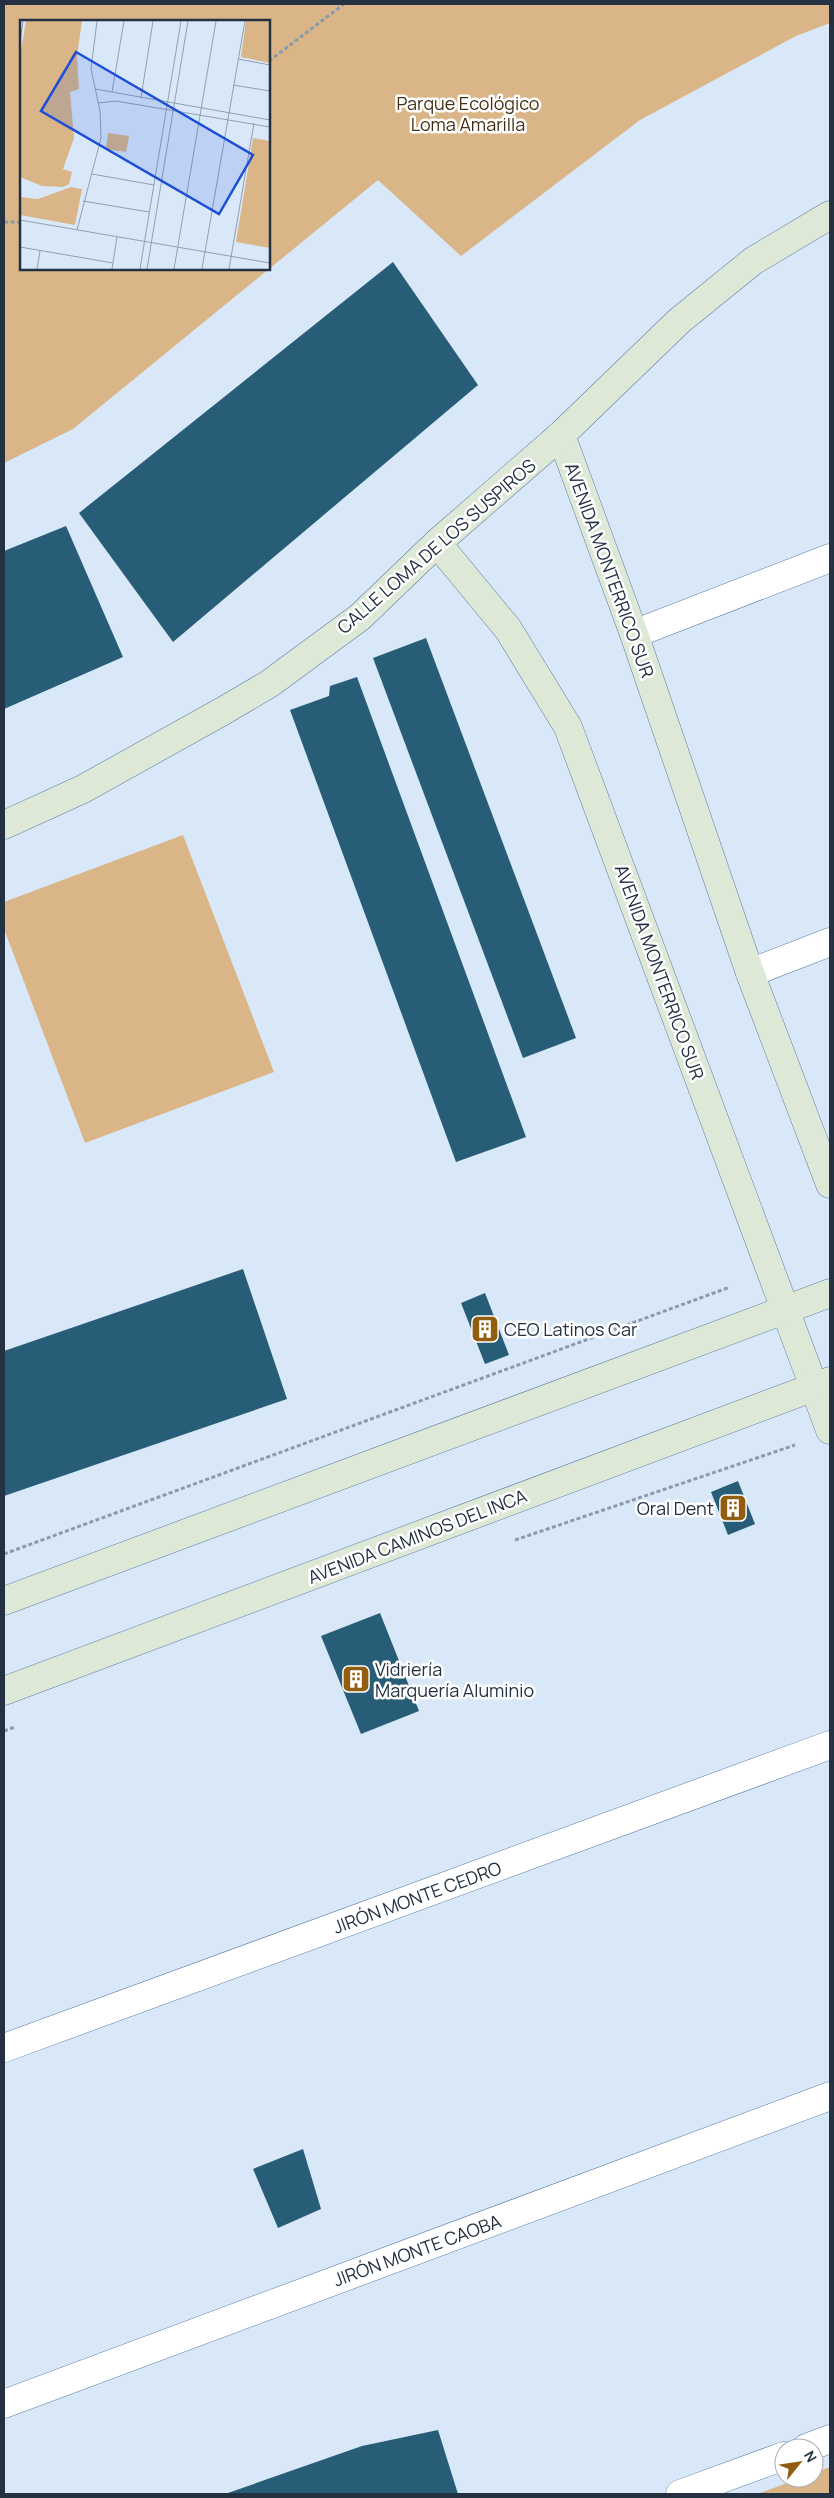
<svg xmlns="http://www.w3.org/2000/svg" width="834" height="2498" font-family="Manrope,sans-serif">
<rect width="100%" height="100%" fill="#d9e8f9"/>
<!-- green -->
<g fill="#dab587" fill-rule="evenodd">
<path d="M 4,4 L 830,4 L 830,23 L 796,36 L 640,120 L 461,256 L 378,180 L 73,429 L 4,463 ZM 21,21 L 269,21 L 269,269 L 21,269 Z"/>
<path d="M 183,835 L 274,1072 L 85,1143 L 4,929 L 4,902 Z"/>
<path d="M 830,2467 L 830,2494 L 757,2494 L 801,2478 L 814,2478 L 814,2473 Z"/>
</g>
<!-- building -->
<g fill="#285d77">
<path d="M 393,262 L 478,385 L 173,642 L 79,513 Z"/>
<path d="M 66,526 L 123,657 L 4,709 L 4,551 Z"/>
<path d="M 426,638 L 576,1038 L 523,1058 L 373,658 Z"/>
<path d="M 357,677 L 526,1137 L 456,1162 L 290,710 L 329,696 L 330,686 Z"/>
<path d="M 243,1269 L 287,1399 L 4,1496 L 4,1351 Z"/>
<path d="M 485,1293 L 509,1355 L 485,1364 L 461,1303 Z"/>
<path d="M 738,1481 L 755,1524 L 728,1535 L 711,1492 Z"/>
<path d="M 380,1613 L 419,1711 L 361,1734 L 321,1636 Z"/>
<path d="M 303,2149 L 321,2209 L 278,2228 L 253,2169 Z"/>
<path d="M 438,2430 L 458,2494 L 225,2494 L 362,2446 Z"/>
</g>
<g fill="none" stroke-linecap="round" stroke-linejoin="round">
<defs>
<g id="street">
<path d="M 634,634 L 830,558"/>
<path d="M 750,973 L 830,942"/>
<path d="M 4,2048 L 830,1745"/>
<path d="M 4,2404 L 830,2096"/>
<path d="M 806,2448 L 830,2439"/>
<path d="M 680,2494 L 784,2456"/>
</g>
<g id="secondary">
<path d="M 561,435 L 634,634 L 750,973 L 830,1184"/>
<path d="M 437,543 L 508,629 L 568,727 L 830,1430"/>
<path d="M 4,825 L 83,789 L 223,711 L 269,684 L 360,617 L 437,543 L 561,435 L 679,321 L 753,261 L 830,215"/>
<path d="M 4,1601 L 830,1293"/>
<path d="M 4,1691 L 830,1381"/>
</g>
</defs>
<!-- street casing -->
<use href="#street" stroke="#5b7da3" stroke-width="29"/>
<!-- secondary casing -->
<use href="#secondary" stroke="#5b7da3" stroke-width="29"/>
<!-- path -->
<g stroke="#8b9aab" stroke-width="3" stroke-dasharray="4 2.5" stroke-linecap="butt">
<path d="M 269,61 L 344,4"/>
<path d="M 4,222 L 21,222"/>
<path d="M 515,1540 L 795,1445"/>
<path d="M 4,1554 L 730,1287"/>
<path d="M 4,1731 L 15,1727"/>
</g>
<!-- street -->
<use href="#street" stroke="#fff" stroke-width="28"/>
<!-- secondary -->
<use href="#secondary" stroke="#dee8d6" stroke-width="28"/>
</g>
<!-- icons -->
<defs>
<symbol id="building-square" viewBox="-11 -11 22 22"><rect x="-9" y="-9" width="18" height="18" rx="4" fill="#905e0e" stroke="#fff"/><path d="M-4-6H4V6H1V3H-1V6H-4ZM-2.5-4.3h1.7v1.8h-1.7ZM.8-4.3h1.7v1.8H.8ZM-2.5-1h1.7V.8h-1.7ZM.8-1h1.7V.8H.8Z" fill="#fff"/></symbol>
</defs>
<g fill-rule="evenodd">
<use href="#building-square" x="469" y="1313" width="32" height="32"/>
<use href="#building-square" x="717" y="1492" width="32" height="32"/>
<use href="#building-square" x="340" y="1663" width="32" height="32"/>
</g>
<g text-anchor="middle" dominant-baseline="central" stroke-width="5" stroke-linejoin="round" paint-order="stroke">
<!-- park labels -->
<g font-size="18" fill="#442f14" stroke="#fff">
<text x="468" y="103">Parque Ecológico<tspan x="468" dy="21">Loma Amarilla</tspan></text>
</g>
<!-- street labels -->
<g font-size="18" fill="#233142" stroke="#fff">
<text transform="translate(436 546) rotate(-41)">CALLE LOMA DE LOS SUSPIROS</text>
<text transform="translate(610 570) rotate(70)">AVENIDA MONTERRICO SUR</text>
<text transform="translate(660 972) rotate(70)">AVENIDA MONTERRICO SUR</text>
<text transform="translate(417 1536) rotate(-21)">AVENIDA CAMINOS DEL INCA</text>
<text transform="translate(417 1897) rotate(-20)">JIRÓN MONTE CEDRO</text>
<text transform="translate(417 2250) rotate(-20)">JIRÓN MONTE CAOBA</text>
</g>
<!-- poi labels -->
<g font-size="18" fill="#233142" stroke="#fff" text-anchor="start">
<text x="504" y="1329">CEO Latinos Car</text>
<text x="714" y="1508" text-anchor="end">Oral Dent</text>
<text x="375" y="1669">Vidriería<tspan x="375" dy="21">Marquería Aluminio</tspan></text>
</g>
</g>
<!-- overview -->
<g transform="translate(20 20)">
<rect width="250" height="250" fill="#d9e8f9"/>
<path d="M 6,1 L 62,1 L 57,36 L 59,69 L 50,72 L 54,118 L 43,149 L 52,152 L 49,164 L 43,167 L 22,166 L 0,157 L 0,37 ZM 226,1 L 250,1 L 250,43 L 221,37 ZM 88,113 L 109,116 L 106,132 L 86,129 ZM 233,118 L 250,121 L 250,228 L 216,222 ZM 51,167 L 62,169 L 55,205 L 0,195 L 0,177 L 18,179 Z" fill="#dab587"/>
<path fill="none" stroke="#909fb0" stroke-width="1" d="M 0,22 L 3,1M 218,39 L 250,45M 213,65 L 250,71M 75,69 L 250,100M 92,72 L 104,1M 121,78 L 133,1M 78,83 L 96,81 L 250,107M 72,154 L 134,165M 63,181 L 129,192M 0,200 L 250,243M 57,210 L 81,118 L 80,91 L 71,49 L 77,1M 0,227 L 93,243M 17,249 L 20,231M 92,249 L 97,217M 120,249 L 161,1M 127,249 L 168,1M 154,249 L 196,1M 182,249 L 225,1M 209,249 L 234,103"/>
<path fill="#1d4ed8" fill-opacity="0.15" stroke="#1d4ed8" stroke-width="2.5" d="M 56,32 L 233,135 L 199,194 L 21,91 Z"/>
<rect width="250" height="250" fill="none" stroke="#233142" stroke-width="2.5"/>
</g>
<!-- border -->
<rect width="834" height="2498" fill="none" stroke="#233142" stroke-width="10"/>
<!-- north arrow -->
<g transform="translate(799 2463) rotate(60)"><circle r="24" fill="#ffffff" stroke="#a7adb3"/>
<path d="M0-4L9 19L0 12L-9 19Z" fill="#905e0e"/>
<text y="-8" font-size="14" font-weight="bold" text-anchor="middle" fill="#233142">N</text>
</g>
</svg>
